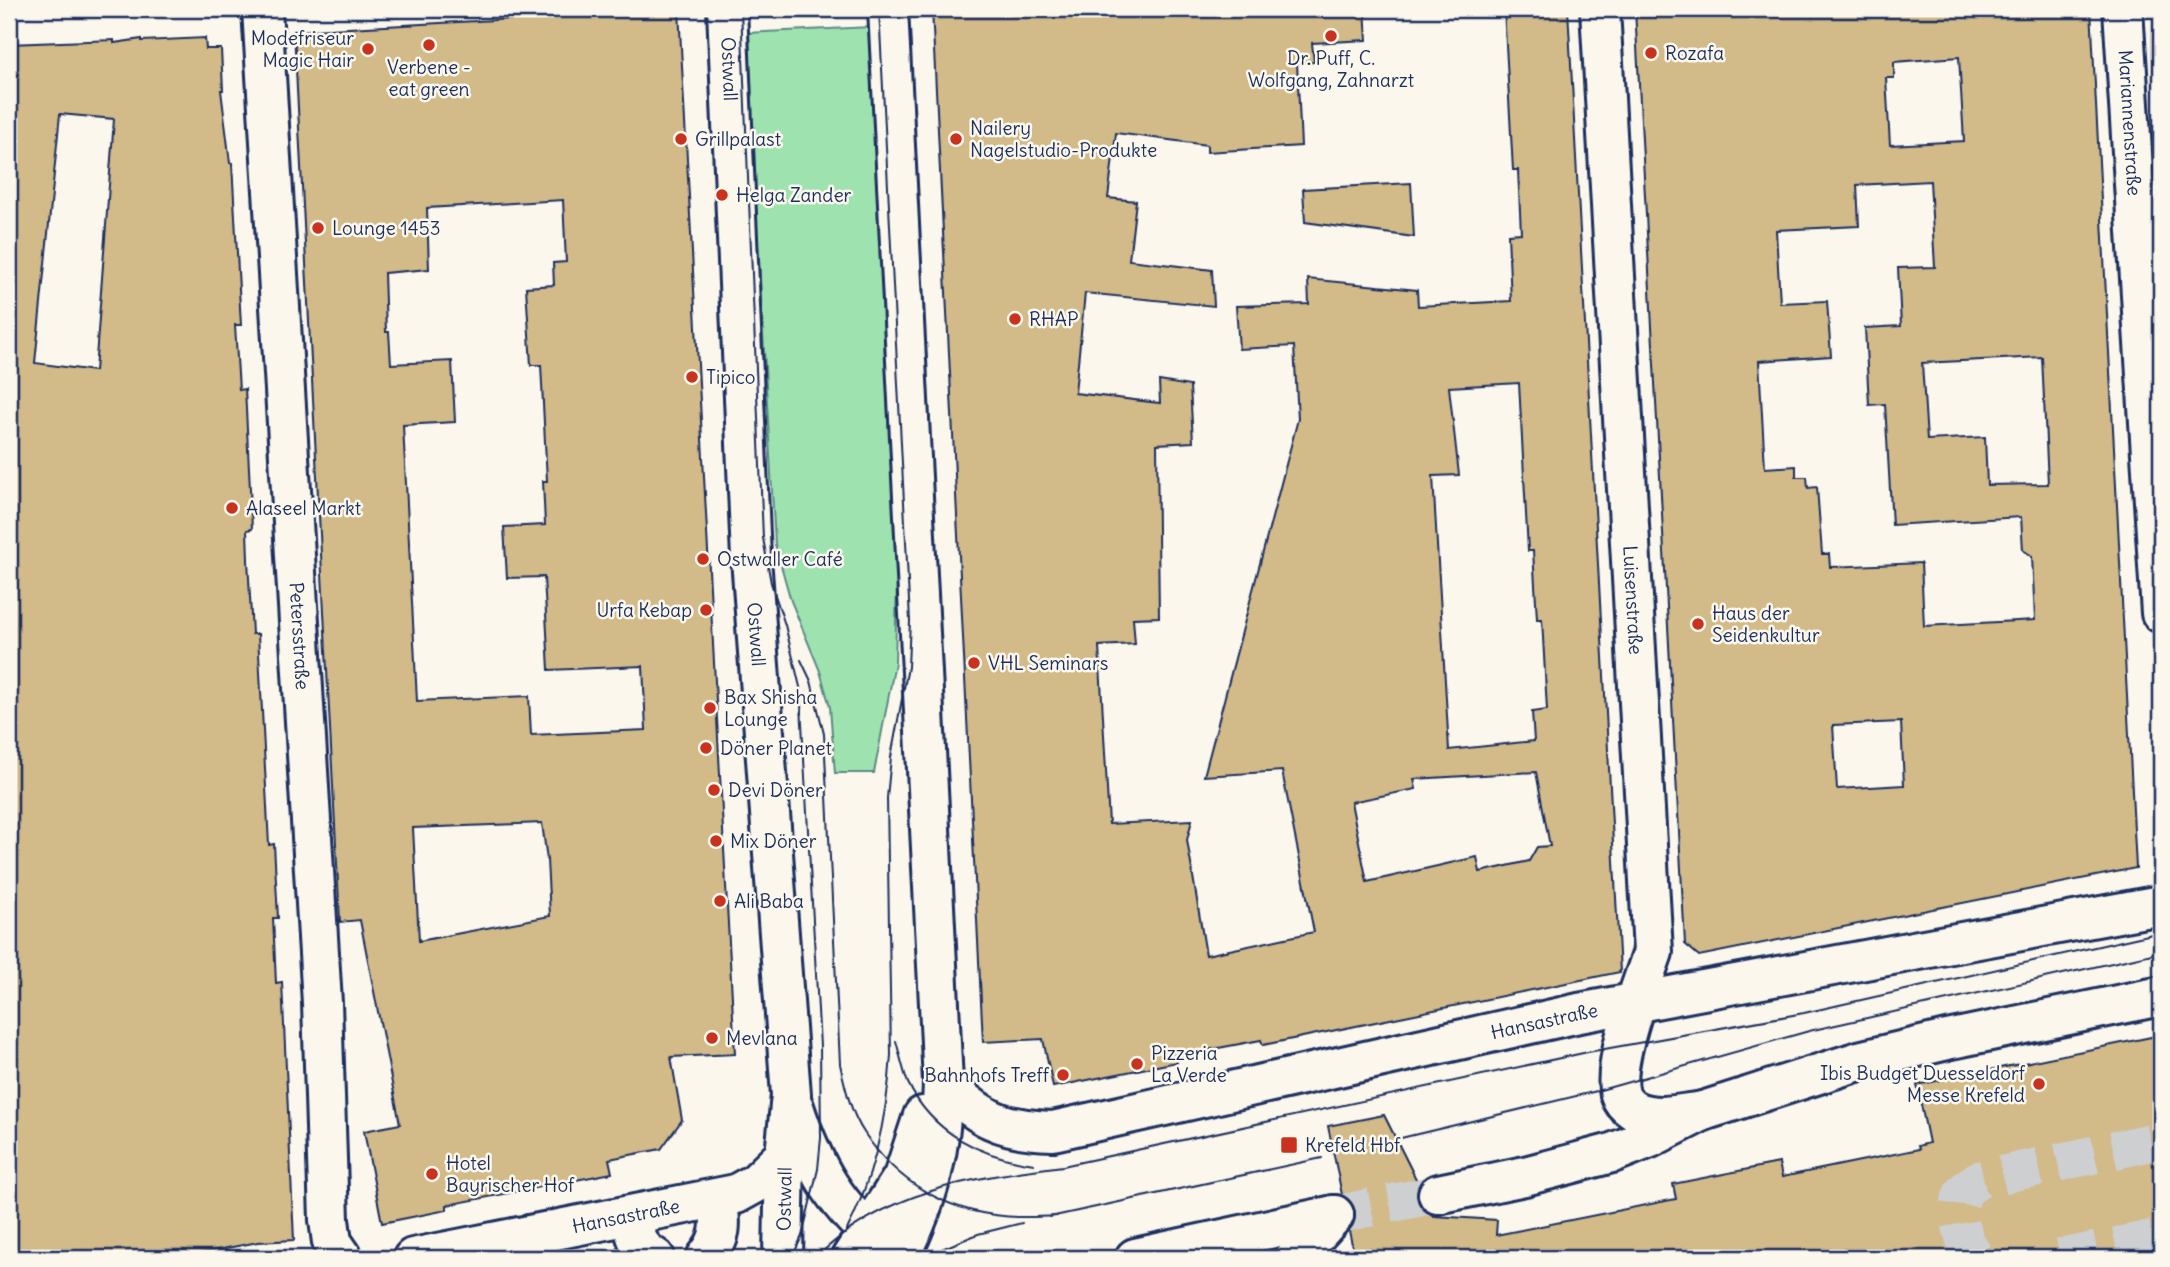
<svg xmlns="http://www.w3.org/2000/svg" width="2170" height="1267" font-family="Delius,sans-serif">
<rect width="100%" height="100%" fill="#fbf7ec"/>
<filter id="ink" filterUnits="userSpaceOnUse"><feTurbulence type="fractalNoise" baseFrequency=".0143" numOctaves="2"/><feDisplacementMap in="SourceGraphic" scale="14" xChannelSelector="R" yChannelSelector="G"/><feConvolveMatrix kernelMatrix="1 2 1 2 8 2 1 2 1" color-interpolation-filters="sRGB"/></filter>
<g filter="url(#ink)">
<!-- green -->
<path fill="#9ee3af" stroke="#5c8986" stroke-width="2" d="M 871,27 L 897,582 L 895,663 L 874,773 L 835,773 L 830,707 L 820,671 L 791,601 L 775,544 L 746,33 Z"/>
<!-- building -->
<g fill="#d2ba89" stroke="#1b2f5e" stroke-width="2" fill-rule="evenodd">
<path d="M 932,9 L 1365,9 L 1367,40 L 1312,43 L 1314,62 L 1297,63 L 1301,146 L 1207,152 L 1207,145 L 1116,133 L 1108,198 L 1136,201 L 1129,260 L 1212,270 L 1214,306 L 1085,293 L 1075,393 L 1160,403 L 1159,381 L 1190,386 L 1193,442 L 1157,444 L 1159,617 L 1133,618 L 1135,644 L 1099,646 L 1109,824 L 1192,820 L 1187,840 L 1206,955 L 1314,932 L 1282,771 L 1204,776 L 1298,419 L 1294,346 L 1239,349 L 1236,306 L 1309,304 L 1308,279 L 1417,290 L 1418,306 L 1511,301 L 1508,234 L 1521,233 L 1518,170 L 1513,170 L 1504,9 L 1568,9 L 1620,972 L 1263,1045 L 1261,1040 L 1176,1056 L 1177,1062 L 1053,1087 L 1043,1039 L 983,1042 ZM 1519,383 L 1528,551 L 1533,551 L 1537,619 L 1542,619 L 1547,710 L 1532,712 L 1534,741 L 1449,750 L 1433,476 L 1459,475 L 1449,387 ZM 1536,772 L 1550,846 L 1537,847 L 1529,861 L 1480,872 L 1477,857 L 1367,882 L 1351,802 L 1416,789 L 1414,779 Z"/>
<path d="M 1635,9 L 2091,9 L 2136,868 L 1699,956 L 1685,944 ZM 1959,57 L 1964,141 L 1890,145 L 1886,78 L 1894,78 L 1894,62 ZM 1930,181 L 1935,267 L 1898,268 L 1901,326 L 1865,328 L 1869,405 L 1885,404 L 1892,525 L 2021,517 L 2023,550 L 2032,556 L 2035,620 L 1924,626 L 1921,563 L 1830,567 L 1829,554 L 1822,554 L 1817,487 L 1808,488 L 1807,477 L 1796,477 L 1796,466 L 1765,468 L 1759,361 L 1831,356 L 1827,301 L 1780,303 L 1776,230 L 1859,226 L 1857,185 ZM 2042,357 L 2048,484 L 1987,485 L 1985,437 L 1927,440 L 1922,363 ZM 1901,722 L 1904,785 L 1837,789 L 1833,725 Z"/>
<path d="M 679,10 L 735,1054 L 671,1057 L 682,1120 L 661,1149 L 609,1159 L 612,1173 L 447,1205 L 447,1210 L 382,1223 L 364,1131 L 400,1124 L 360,920 L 340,922 L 294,31 ZM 563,200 L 566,262 L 553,263 L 554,285 L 526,287 L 531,365 L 541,365 L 547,481 L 543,481 L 545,525 L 504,527 L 507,578 L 544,577 L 549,670 L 643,666 L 646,730 L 531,735 L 529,696 L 417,701 L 403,425 L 455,422 L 452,361 L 391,364 L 389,332 L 386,332 L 384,273 L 429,269 L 427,208 ZM 542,823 L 547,860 L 550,916 L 419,941 L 413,828 Z"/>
<path d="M 205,38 L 206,49 L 221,49 L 223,90 L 221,90 L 230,163 L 232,163 L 241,325 L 235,325 L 239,390 L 245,389 L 252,529 L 247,530 L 248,560 L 252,634 L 258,634 L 269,845 L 274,844 L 278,918 L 273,918 L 276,983 L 282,982 L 294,1240 L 258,1242 L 176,1258 L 18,1258 L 9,1231 L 9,44 L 114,40 L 114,43 L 142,39 L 142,41 ZM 60,114 L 114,119 L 95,371 L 35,363 Z"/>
<path d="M 1411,183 L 1414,237 L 1305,222 L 1303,189 Z"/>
<path d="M 2161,1035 L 2161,1258 L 1355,1258 L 1349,1231 L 1355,1221 L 1355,1211 L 1351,1201 L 1342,1195 L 1328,1126 L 1384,1115 L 1419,1185 L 1417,1198 L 1422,1209 L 1434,1216 L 1497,1220 L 1496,1235 L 1676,1199 L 1673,1184 L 1779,1163 L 1782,1177 L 1919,1149 L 1918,1146 L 1929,1143 L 1917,1085 Z"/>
</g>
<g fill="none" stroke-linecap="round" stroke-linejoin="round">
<!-- minor-tunnel -->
<g stroke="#cecfd0" stroke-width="38" stroke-dasharray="38 19" stroke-linecap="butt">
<path d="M 1334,1215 L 1438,1194"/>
<path d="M 1976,1258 C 1964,1245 1954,1213 1962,1195 C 1964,1189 1973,1184 1978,1180 L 2161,1140"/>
<path d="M 2060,1258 L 2161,1237"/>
</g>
<defs>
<g id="minor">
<path id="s1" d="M 262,9 L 322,1003 L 329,1220 L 332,1242 L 343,1258"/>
<path id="s2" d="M 727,9 L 751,558 L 791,1095 L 785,1155 L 783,1258"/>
<path d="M 888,9 L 943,1082 C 942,1149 929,1198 900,1258"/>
<path id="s3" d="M 1600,9 L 1653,952 C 1642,984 1611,1063 1620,1094 C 1622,1101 1627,1106 1633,1110 C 1654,1121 1681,1114 1703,1111"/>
<path id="s4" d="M 2123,9 L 2161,613"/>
<path id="s5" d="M 943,1082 C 979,1118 1001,1130 1053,1131 L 1579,1013 L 2161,905"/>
<path d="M 794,1107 C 812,1163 837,1212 887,1245"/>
<path d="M 1438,1194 L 1525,1176 L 1612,1153 L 1650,1138 L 1703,1111 L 1859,1061 L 1947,1040 L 2161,996"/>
<path d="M 632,1216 C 634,1235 638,1248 655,1258"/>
<path id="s6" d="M 413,1258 L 736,1194 L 756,1183 L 785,1155"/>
<path d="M 706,1258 C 722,1239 722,1223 717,1199"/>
<path d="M 851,1258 L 903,1177 L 923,1116"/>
<path d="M 1135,1258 L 1334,1215"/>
<path d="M 1295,1258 L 1334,1215"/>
</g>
</defs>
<!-- minor casing -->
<use href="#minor" stroke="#1b2f5e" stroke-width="44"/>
<!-- minor -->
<use href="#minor" stroke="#fbf7ec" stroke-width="38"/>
<!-- tram -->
<g stroke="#1b2f5e" stroke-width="2">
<path d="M 741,9 L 763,538 L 771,583 L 785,625 L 800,687 L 820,1046 L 821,1138 L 818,1169 L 802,1236 L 792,1258"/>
<path d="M 801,660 L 811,681 L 824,734 L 840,1064 C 845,1087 851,1114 865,1134 C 897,1182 946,1211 1003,1216 C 1021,1218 1039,1217 1057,1216"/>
<path d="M 896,1041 C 900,1055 903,1070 908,1083 C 932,1133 981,1157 1034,1164"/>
<path d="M 1401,1138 L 1597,1091 L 1809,1031 L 2161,952"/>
<path d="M 1050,1217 L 1322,1158"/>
<path d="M 845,1234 C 874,1178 887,1118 891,1055 L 887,798 L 891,757 L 908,667 L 910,621 L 879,9"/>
<path d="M 816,1258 C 882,1191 975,1177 1063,1166 L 1588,1052 L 1804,1013 L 2161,932"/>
<path d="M 920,1258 L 978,1234 L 1022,1223"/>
</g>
</g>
</g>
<!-- markers -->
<g fill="#c8321e" stroke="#fbf7ec" stroke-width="2.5">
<circle cx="1331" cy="36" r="7"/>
<circle cx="429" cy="45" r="7"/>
<circle cx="368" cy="49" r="7"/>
<circle cx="1651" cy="53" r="7"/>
<circle cx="681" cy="139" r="7"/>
<circle cx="956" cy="139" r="7"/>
<circle cx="722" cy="195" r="7"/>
<circle cx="318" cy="228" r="7"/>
<circle cx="1015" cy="319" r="7"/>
<circle cx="692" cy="377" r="7"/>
<circle cx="232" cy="508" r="7"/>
<circle cx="703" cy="559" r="7"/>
<circle cx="706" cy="610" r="7"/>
<circle cx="1698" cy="624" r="7"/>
<circle cx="974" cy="663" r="7"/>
<circle cx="710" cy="708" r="7"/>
<circle cx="706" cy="748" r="7"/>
<circle cx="714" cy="790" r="7"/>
<circle cx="716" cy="841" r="7"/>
<circle cx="720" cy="901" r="7"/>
<circle cx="712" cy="1038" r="7"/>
<circle cx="1137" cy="1064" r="7"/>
<circle cx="1063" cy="1075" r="7"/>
<circle cx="2039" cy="1084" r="7"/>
<rect x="1280" y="1136" width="18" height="18" rx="3.5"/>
<circle cx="432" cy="1174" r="7"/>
</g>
<g text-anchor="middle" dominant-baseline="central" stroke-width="5" stroke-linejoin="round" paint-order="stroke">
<!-- poi labels -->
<g font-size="19" fill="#1b2f5e" stroke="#fbf7ec" text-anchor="start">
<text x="354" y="38" text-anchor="end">Modefriseur<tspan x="354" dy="22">Magic Hair</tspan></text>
<text x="1665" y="53">Rozafa</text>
<text x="1331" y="58" text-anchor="middle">Dr. Puff, C.<tspan x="1331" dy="22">Wolfgang, Zahnarzt</tspan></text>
<text x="429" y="67" text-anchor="middle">Verbene -<tspan x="429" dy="22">eat green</tspan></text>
<text x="970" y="128">Nailery<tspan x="970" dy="22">Nagelstudio-Produkte</tspan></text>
<text x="695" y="139">Grillpalast</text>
<text x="736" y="195">Helga Zander</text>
<text x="332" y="228">Lounge 1453</text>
<text x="1029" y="319">RHAP</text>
<text x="706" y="377">Tipico</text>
<text x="246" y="508">Alaseel Markt</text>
<text x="717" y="559">Ostwaller Café</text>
<text x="692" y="610" text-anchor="end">Urfa Kebap</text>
<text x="1712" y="613">Haus der<tspan x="1712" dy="22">Seidenkultur</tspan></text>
<text x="988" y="663">VHL Seminars</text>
<text x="724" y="697">Bax Shisha<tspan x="724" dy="22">Lounge</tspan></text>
<text x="720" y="748">Döner Planet</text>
<text x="728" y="790">Devi Döner</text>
<text x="730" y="841">Mix Döner</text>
<text x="734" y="901">Ali Baba</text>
<text x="726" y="1038">Mevlana</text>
<text x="1151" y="1053">Pizzeria<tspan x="1151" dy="22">La Verde</tspan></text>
<text x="2025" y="1073" text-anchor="end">Ibis Budget Duesseldorf<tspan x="2025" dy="22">Messe Krefeld</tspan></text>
<text x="1049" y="1075" text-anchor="end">Bahnhofs Treff</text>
<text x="1305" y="1145">Krefeld Hbf</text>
<text x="446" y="1163">Hotel<tspan x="446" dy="22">Bayrischer Hof</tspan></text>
</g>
<!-- street labels -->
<g font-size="19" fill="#1b2f5e" stroke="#fbf7ec">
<text stroke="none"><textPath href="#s2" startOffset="60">Ostwall</textPath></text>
<text stroke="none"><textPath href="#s4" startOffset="114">Mariannenstraße</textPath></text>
<text stroke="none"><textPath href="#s3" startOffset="592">Luisenstraße</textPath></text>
<text stroke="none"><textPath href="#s2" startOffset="626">Ostwall</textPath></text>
<text stroke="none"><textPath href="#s1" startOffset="628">Petersstraße</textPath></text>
<text stroke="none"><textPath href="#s5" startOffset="628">Hansastraße</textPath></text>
<text transform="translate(784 1199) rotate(-89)">Ostwall</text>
<text stroke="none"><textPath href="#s6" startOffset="217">Hansastraße</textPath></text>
</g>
</g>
<!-- margin -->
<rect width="2170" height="1267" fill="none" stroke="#fbf7ec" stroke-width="35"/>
<rect x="18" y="18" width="2135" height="1232" fill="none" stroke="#1b2f5e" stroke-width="2.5" filter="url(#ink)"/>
</svg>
